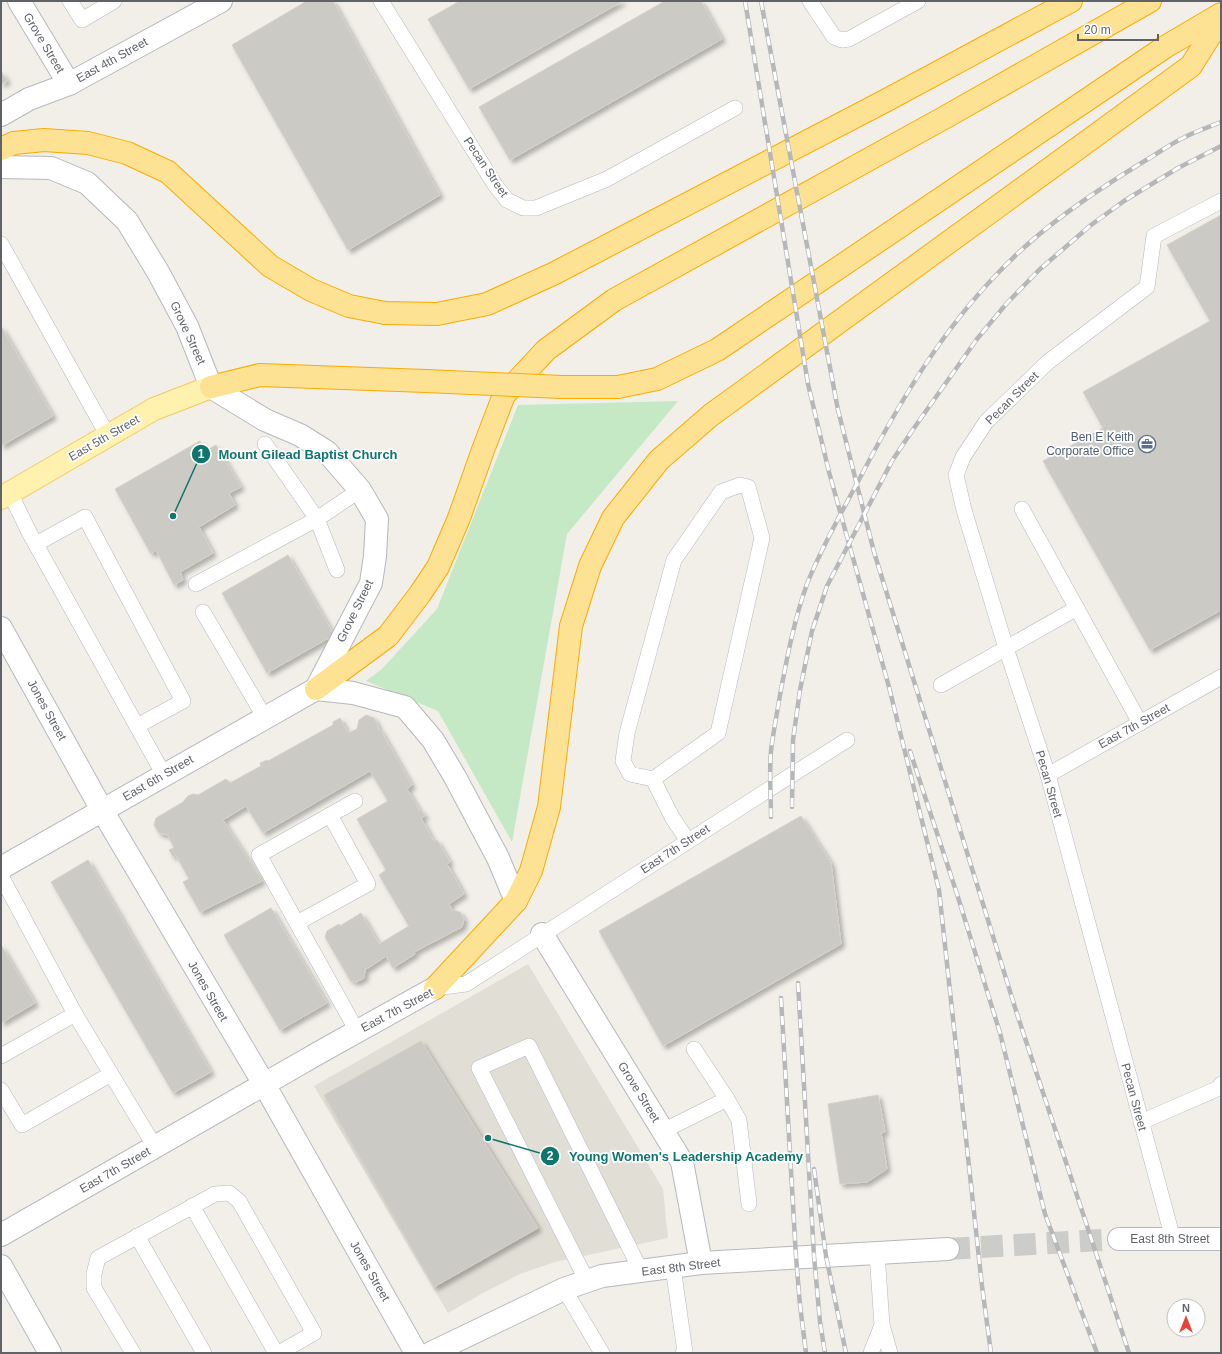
<svg xmlns="http://www.w3.org/2000/svg" width="1222" height="1354" font-family="Helvetica,sans-serif">
<defs>
<filter id="shadow"><feDropShadow dx="3.5" dy="3.5" stdDeviation="2" flood-color="#0004"/></filter>
</defs>
<rect width="100%" height="100%" fill="#f1efe8"/>
<!-- education -->
<path fill="#e1ded6" d="M 528,964 L 663,1189 L 668,1238 L 555,1262 L 520,1274 L 483,1293 L 448,1313 L 314,1086 Z"/>
<!-- green -->
<path fill="#c5e8c5" d="M 678,401 L 567,534 L 512,842 L 438,711 L 366,681 L 382,669 L 437,609 L 518,405 Z"/>
<!-- building -->
<g fill="#cccac5" stroke="#d6d1c6" filter="url(#shadow)">
<path d="M 307,1 L 333,1 L 440,195 L 348,250 L 232,45 Z"/>
<path d="M 460,1 L 623,1 L 469,89 L 428,19 Z"/>
<path d="M 665,1 L 701,1 L 722,39 L 510,160 L 479,107 Z"/>
<path d="M 1,71 L 7,81 L 1,84 Z"/>
<path d="M 1221,215 L 1221,610 L 1150,650 L 1043,461 L 1103,428 L 1083,392 L 1210,321 L 1167,245 Z"/>
<path d="M 1,326 L 53,416 L 1,446 Z"/>
<path d="M 200,441 L 206,451 L 216,445 L 241,487 L 229,493 L 235,505 L 199,527 L 213,553 L 180,572 L 183,580 L 174,585 L 156,550 L 151,554 L 115,489 Z"/>
<path d="M 288,555 L 334,635 L 267,673 L 222,593 Z"/>
<path d="M 366,715 L 374,718 L 378,726 L 378,730 L 380,729 L 412,785 L 407,789 L 420,811 L 421,810 L 425,816 L 421,818 L 434,842 L 437,840 L 450,862 L 447,864 L 464,894 L 449,904 L 452,910 L 460,912 L 464,919 L 462,927 L 414,952 L 415,954 L 393,968 L 386,956 L 365,970 L 364,978 L 356,982 L 350,980 L 325,937 L 327,931 L 339,924 L 340,926 L 361,913 L 379,944 L 409,926 L 379,875 L 386,870 L 357,819 L 388,801 L 370,771 L 263,833 L 246,806 L 223,820 L 262,881 L 200,912 L 183,882 L 189,879 L 176,855 L 173,857 L 169,850 L 174,848 L 168,835 L 159,833 L 154,825 L 156,818 L 183,802 L 188,796 L 193,794 L 198,795 L 226,779 L 230,783 L 261,766 L 260,763 L 267,760 L 268,761 L 333,725 L 333,722 L 340,718 L 348,733 L 357,729 L 359,720 Z"/>
<path d="M 801,816 L 831,863 L 841,944 L 663,1046 L 599,931 Z"/>
<path d="M 88,860 L 211,1072 L 173,1093 L 51,882 Z"/>
<path d="M 271,908 L 327,1003 L 280,1030 L 224,935 Z"/>
<path d="M 1,945 L 35,1003 L 1,1023 Z"/>
<path d="M 421,1041 L 538,1228 L 434,1287 L 324,1095 Z"/>
<path d="M 878,1095 L 885,1132 L 881,1133 L 887,1169 L 867,1182 L 840,1184 L 828,1104 Z"/>
</g>
<g fill="none" stroke-linecap="round" stroke-linejoin="round">
<!-- street-tunnel -->
<path stroke="#ccccc8" stroke-width="22" stroke-dasharray="22 11" stroke-linecap="butt" d="M 948,1249 L 1119,1239"/>
<defs>
<g id="lane">
<path d="M 70,1 L 82,20 L 114,1"/>
<path d="M 381,1 L 495,185 L 507,200 L 523,208 L 536,208 L 607,179 L 735,108"/>
<path d="M 810,1 L 834,37 L 842,40 L 849,39 L 918,1"/>
<path d="M 1,244 L 108,436"/>
<path d="M 265,444 L 317,519 L 337,570"/>
<path d="M 740,485 L 748,487 L 762,538 L 718,733 L 653,779 L 630,774 L 623,761 L 627,733 L 674,560 L 721,492 Z"/>
<path d="M 10,493 L 29,532 L 164,775"/>
<path d="M 1022,509 L 1140,723"/>
<path d="M 36,544 L 85,517 L 183,701 L 137,726"/>
<path d="M 196,584 L 317,519 L 360,490"/>
<path d="M 203,612 L 265,718"/>
<path d="M 941,685 L 1077,608"/>
<path d="M 1048,775 L 1221,677"/>
<path d="M 653,779 L 672,817 L 688,841"/>
<path d="M 355,801 L 259,855 L 357,1031"/>
<path d="M 1,876 L 75,1014 L 155,1147"/>
<path d="M 297,923 L 368,884 L 330,815"/>
<path d="M 435,988 L 466,984 L 771,788 L 847,740"/>
<path d="M 694,1049 L 727,1099 L 739,1120 L 749,1204"/>
<path d="M 1,1056 L 75,1014"/>
<path d="M 1,1090 L 22,1125 L 111,1074"/>
<path d="M 1141,1122 L 1219,1088 L 1221,1084"/>
<path d="M 663,1131 L 727,1099"/>
<path d="M 192,1206 L 276,1353"/>
<path d="M 137,1236 L 204,1353"/>
<path d="M 1173,1239 L 1048,775 L 1006,648 L 964,510 L 956,475 L 963,457 L 986,422 L 1048,362 L 1147,287 L 1154,236 L 1221,201"/>
<path d="M 673,1267 L 685,1352 L 683,1353"/>
<path d="M 587,1281 L 479,1068 L 529,1046 L 641,1271"/>
<path d="M 564,1289 L 602,1353"/>
<path d="M 882,1325 L 890,1353"/>
<path d="M 133,1353 L 94,1288 L 94,1274 L 98,1258 L 215,1194 L 229,1193 L 239,1201 L 314,1333 L 279,1353"/>
<path d="M 871,1353 L 882,1325 L 877,1253"/>
</g>
<g id="street">
<path d="M 19,1 L 69,84"/>
<path d="M 1,115 L 29,99 L 69,84 L 221,1"/>
<path d="M 1,167 L 51,168 L 87,183 L 127,221 L 158,272 L 187,326 L 211,387 L 265,420 L 300,435 L 327,452 L 360,490 L 377,519 L 375,556 L 371,583 L 316,689 L 353,693 L 405,707 L 433,740 L 455,777 L 498,858 L 516,901"/>
<path d="M 542,934 L 682,1162 L 701,1263"/>
<path d="M 1119,1239 L 1221,1239"/>
<path d="M 431,1353 L 564,1289 L 602,1276 L 701,1263 L 948,1249"/>
</g>
<g id="secondary">
<path d="M 1,628 L 102,810 L 264,1084 L 416,1353"/>
<path d="M 1,868 L 316,689"/>
<path d="M 1,1235 L 322,1051 L 435,988"/>
<path d="M 1,1266 L 50,1353"/>
</g>
<path id="primary" d="M 1,498 L 154,409 L 211,387"/>
<g id="highway">
<path d="M 1,149 L 14,143 L 44,140 L 88,143 L 127,153 L 168,172 L 270,266 L 311,290 L 349,306 L 385,313 L 437,314 L 487,304 L 553,274 L 885,101 L 1071,1"/>
<path d="M 211,387 L 260,375 L 426,381"/>
<path d="M 618,387 L 657,379 L 717,350 L 1165,47 L 1221,14"/>
<path d="M 316,689 L 388,636 L 420,594 L 438,567 L 459,518 L 483,450 L 504,395 L 546,350 L 614,300 L 942,119 L 1150,1"/>
<path d="M 435,988 L 516,901 L 531,871 L 549,807 L 571,626 L 590,566 L 613,518 L 659,460 L 711,415 L 1191,66 L 1221,18"/>
</g>
</defs>
<!-- lane casing -->
<use href="#lane" stroke="#b5b8bc" stroke-width="16"/>
<!-- street casing -->
<use href="#street" stroke="#b5b8bc" stroke-width="24"/>
<!-- secondary casing -->
<use href="#secondary" stroke="#b6babf" stroke-width="24"/>
<!-- primary casing -->
<use href="#primary" stroke="#f2c960" stroke-width="24"/>
<!-- highway casing -->
<use href="#highway" stroke="#f9ab00" stroke-width="24"/>
<!-- lane -->
<use href="#lane" stroke="#fff" stroke-width="15"/>
<!-- street -->
<use href="#street" stroke="#fff" stroke-width="22"/>
<!-- secondary -->
<use href="#secondary" stroke="#fff" stroke-width="22"/>
<!-- primary -->
<use href="#primary" stroke="#fff2af" stroke-width="22"/>
<!-- highway -->
<use href="#highway" stroke="#fde293" stroke-width="22"/>
<defs>
<g id="rail">
<path d="M 745,1 L 808,384 L 829,472 L 889,687 L 939,890 L 982,1286 L 991,1353"/>
<path d="M 761,1 L 838,410 L 874,552 L 1018,1017 L 1129,1353"/>
<path d="M 910,751 L 957,894 L 1000,1033 L 1045,1214 L 1097,1353"/>
<path d="M 792,807 L 793,740 L 800,690 L 812,631 L 827,586 L 892,461 L 914,428 L 977,339 L 1007,303 L 1039,270 L 1091,225 L 1124,201 L 1178,168 L 1221,146"/>
<path d="M 771,817 C 771,796 769,773 771,751 C 773,733 777,714 780,695 C 787,658 794,620 807,584 C 822,546 843,510 862,474 C 899,403 941,332 997,274 C 1039,229 1091,194 1143,162 C 1157,154 1170,144 1185,137 C 1196,131 1209,127 1221,122"/>
<path d="M 798,983 L 814,1256 L 820,1322 L 825,1353"/>
<path d="M 781,998 L 796,1257 L 800,1305 L 806,1353"/>
<path d="M 814,1169 L 826,1256 L 846,1353"/>
</g>
</defs>
<!-- rail casing -->
<use href="#rail" stroke="#b6b7b8" stroke-width="4.5"/>
<!-- rail -->
<use href="#rail" stroke="#fff" stroke-width="3" stroke-dasharray="9" stroke-linecap="butt"/>
<defs>
<path id="highway-bridge" d="M 426,381 L 562,387 L 618,387"/>
</defs>
<!-- highway-bridge casing -->
<use href="#highway-bridge" stroke="#f9ab00" stroke-width="24" stroke-linecap="butt"/>
<!-- highway-bridge -->
<use href="#highway-bridge" stroke="#fde293" stroke-width="22"/>
</g>
<!-- icons -->
<defs>
<symbol id="office-ring" viewBox="-11 -11 22 22"><circle r="9.5" fill="#fff" stroke="#5c6f8a" stroke-width="1.5"/><path d="M-6-3h4V-5.5h4V-3h4V5H-6ZM-1-4.5V-3h2v-1.5ZM-6 0V1H6V0Z" fill="#5c6f8a"/></symbol>
</defs>
<g fill-rule="evenodd">
<use href="#office-ring" x="1137" y="434" width="20" height="20"/>
</g>
<g text-anchor="middle" dominant-baseline="central" stroke-width="3.5" stroke-linejoin="round" paint-order="stroke">
<!-- street labels -->
<g font-size="12" fill="#5f6368" stroke="#fff">
<text transform="translate(44 43) rotate(59)">Grove Street</text>
<text transform="translate(112 60) rotate(-29)">East 4th Street</text>
<text transform="translate(486 167) rotate(56)">Pecan Street</text>
<text transform="translate(188 333) rotate(65)">Grove Street</text>
<text transform="translate(1012 398) rotate(-45)">Pecan Street</text>
<text transform="translate(104 438) rotate(-30)">East 5th Street</text>
<text transform="translate(355 611) rotate(-64)">Grove Street</text>
<text transform="translate(47 710) rotate(61)">Jones Street</text>
<text transform="translate(1134 726) rotate(-29)">East 7th Street</text>
<text transform="translate(158 778) rotate(-30)">East 6th Street</text>
<text transform="translate(1049 784) rotate(74)">Pecan Street</text>
<text transform="translate(675 849) rotate(-33)">East 7th Street</text>
<text transform="translate(208 991) rotate(60)">Jones Street</text>
<text transform="translate(397 1010) rotate(-28)">East 7th Street</text>
<text transform="translate(639 1092) rotate(58)">Grove Street</text>
<text transform="translate(1134 1097) rotate(75)">Pecan Street</text>
<text transform="translate(115 1170) rotate(-30)">East 7th Street</text>
<text x="1170" y="1239">East 8th Street</text>
<text transform="translate(681 1267) rotate(-7)">East 8th Street</text>
<text transform="translate(370 1271) rotate(60)">Jones Street</text>
</g>
<!-- service labels -->
<g font-size="12" fill="#4e5e75" stroke="#fff" text-anchor="end">
<text x="1134" y="437">Ben E Keith<tspan x="1134" dy="14">Corporate Office</tspan></text>
</g>
</g>
<!-- callouts -->
<path fill="none" stroke="#0f766e" stroke-width="1.5" d="M173 516L201 454M488 1138L550 1156"/>
<g fill="#0f766e" stroke="#fff" stroke-width="1.5">
<circle cx="173" cy="516" r="4"/>
<circle cx="488" cy="1138" r="4"/>
<circle cx="201" cy="454" r="10"/>
<circle cx="550" cy="1156" r="10"/>
</g>
<g font-size="12" text-anchor="middle" font-weight="bold" fill="#fff">
<text x="201" y="458">1</text>
<text x="550" y="1160">2</text>
</g>
<g font-size="13" text-anchor="middle" font-weight="bold" fill="#0f766e" stroke="#fff" stroke-width="3.5" stroke-linejoin="round" paint-order="stroke">
<text x="308" y="459">Mount Gilead Baptist Church</text>
<text x="686" y="1161">Young Women's Leadership Academy</text>
</g>
<!-- border -->
<rect width="1222" height="1354" fill="none" stroke="#5f6368" stroke-width="4"/>
<!-- north arrow -->
<g transform="translate(1186 1318)"><circle r="19" fill="#ffffff" stroke="#bfc1c3"/>
<path d="M0-3L7 15L0 10L-7 15Z" fill="#ea4335"/>
<text y="-6" font-size="11" font-weight="bold" text-anchor="middle" fill="#5f6368">N</text>
</g>
<!-- scale -->
<path d="M1078 34v6h80v-6" fill="none" stroke="#5f6368" stroke-width="2"/>
<text x="1084" y="34" font-size="12" fill="#5f6368" stroke="#ffffff" stroke-width="3" paint-order="stroke">20 m</text>
</svg>
